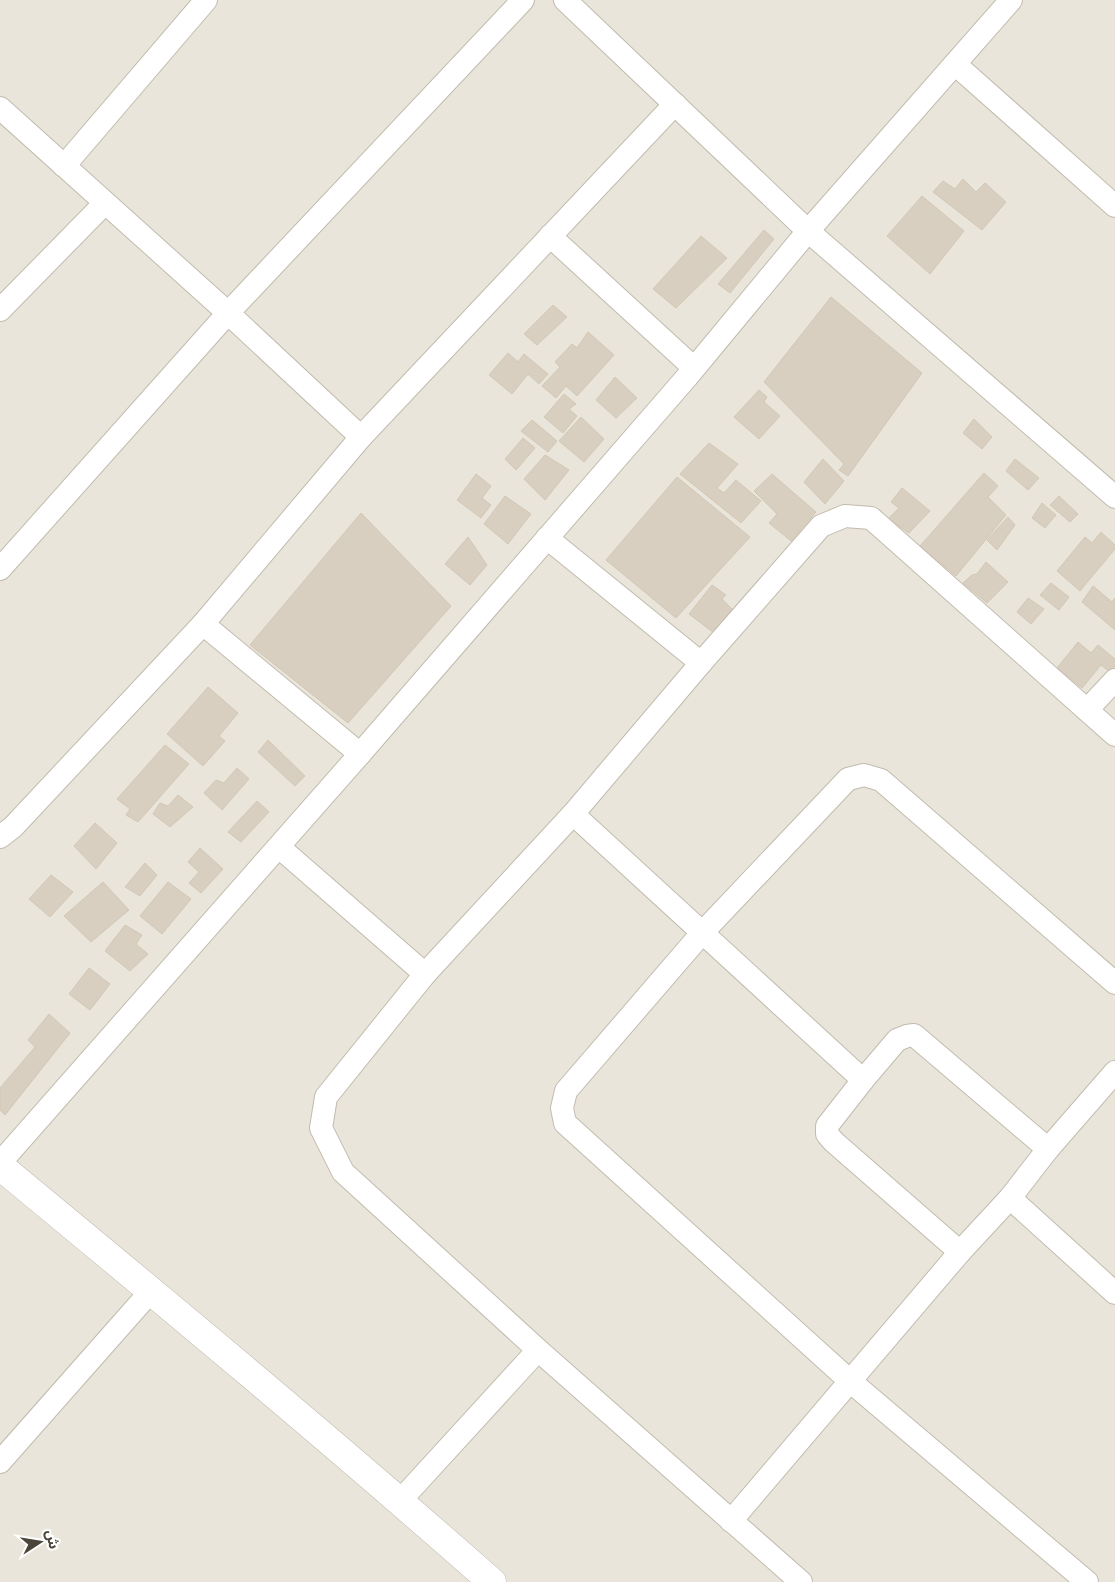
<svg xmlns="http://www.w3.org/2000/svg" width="1115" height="1582" font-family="Cabin,'Noto Sans Arabic',sans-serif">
<rect width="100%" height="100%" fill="#f6f3ec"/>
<!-- residential -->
<rect fill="#eae5da" x="0" y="0" width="1115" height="1582"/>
<!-- building -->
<g fill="#d8cfc1" stroke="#d3c7b4">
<path d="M 963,179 L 976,192 L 985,183 L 1006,202 L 982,230 L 933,192 L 943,181 L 955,189 Z"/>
<path d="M 922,196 L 964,231 L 930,274 L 887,236 Z"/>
<path d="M 764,230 L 774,239 L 730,293 L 718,284 Z"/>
<path d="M 701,236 L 727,258 L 676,308 L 653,289 Z"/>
<path d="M 831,297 L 922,373 L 848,476 L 839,470 L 844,464 L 764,382 Z"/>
<path d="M 553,305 L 567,317 L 537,345 L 524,334 Z"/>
<path d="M 588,332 L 614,355 L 577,396 L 566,386 L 556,398 L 542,386 L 560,367 L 555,362 L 572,344 L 577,348 Z"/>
<path d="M 508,353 L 518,362 L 524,354 L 548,374 L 539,384 L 528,374 L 512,394 L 489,375 Z"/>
<path d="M 615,377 L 637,398 L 616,418 L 596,400 Z"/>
<path d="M 759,390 L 767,397 L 764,402 L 780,416 L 759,439 L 734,417 Z"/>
<path d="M 564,394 L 576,404 L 569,409 L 577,416 L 563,433 L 544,417 Z"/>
<path d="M 581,417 L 604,439 L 584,462 L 559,441 Z"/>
<path d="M 974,419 L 992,437 L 982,449 L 963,433 Z"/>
<path d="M 532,420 L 557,441 L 548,452 L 521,431 Z"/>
<path d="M 523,438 L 535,448 L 516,470 L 505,459 Z"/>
<path d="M 709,443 L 738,464 L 717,488 L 724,493 L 736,480 L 761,501 L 741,523 L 680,474 Z"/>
<path d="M 545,455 L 569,470 L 545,500 L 524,479 Z"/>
<path d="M 823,459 L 844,481 L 825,504 L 804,482 Z"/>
<path d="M 1015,459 L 1039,478 L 1028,490 L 1006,471 Z"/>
<path d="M 984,473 L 998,486 L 988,497 L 1006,515 L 956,576 L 920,546 Z"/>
<path d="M 476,474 L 491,486 L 482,498 L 491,505 L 481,518 L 457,500 Z"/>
<path d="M 772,474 L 816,512 L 791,541 L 769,523 L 777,514 L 754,491 Z"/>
<path d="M 677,477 L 750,537 L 676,618 L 606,560 Z"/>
<path d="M 902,488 L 930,511 L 909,533 L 888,519 L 899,508 L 891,502 Z"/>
<path d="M 505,496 L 531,514 L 508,544 L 484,524 Z"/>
<path d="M 1059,496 L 1078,514 L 1070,522 L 1050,505 Z"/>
<path d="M 1042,503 L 1056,515 L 1045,528 L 1032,518 Z"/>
<path d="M 361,513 L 451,606 L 348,723 L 250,645 Z"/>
<path d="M 1008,517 L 1015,525 L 997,550 L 987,540 Z"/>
<path d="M 1101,532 L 1115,545 L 1115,549 L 1080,591 L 1057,571 L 1085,537 L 1092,543 Z"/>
<path d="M 468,537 L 487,565 L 470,585 L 445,564 Z"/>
<path d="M 986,562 L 1008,582 L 987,603 L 963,583 L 972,575 L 977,574 Z"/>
<path d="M 1051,583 L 1069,597 L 1059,610 L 1040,595 Z"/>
<path d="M 712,585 L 726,595 L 722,599 L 733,610 L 714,633 L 689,614 Z"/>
<path d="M 1093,586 L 1112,602 L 1115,598 L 1115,630 L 1082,602 Z"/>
<path d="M 1028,598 L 1044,609 L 1031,624 L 1017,612 Z"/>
<path d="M 1078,642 L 1091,653 L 1098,645 L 1115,659 L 1115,666 L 1110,672 L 1101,665 L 1082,688 L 1057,668 Z"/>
<path d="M 208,687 L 238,713 L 219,736 L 225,741 L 203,766 L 167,734 Z"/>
<path d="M 268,740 L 305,776 L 295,786 L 258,752 Z"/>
<path d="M 165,745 L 189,764 L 138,822 L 126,815 L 130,809 L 117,799 Z"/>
<path d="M 237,768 L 249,779 L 222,810 L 204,793 L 216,780 L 224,783 Z"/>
<path d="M 178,795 L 193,807 L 170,827 L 153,814 L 160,803 L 168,806 Z"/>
<path d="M 257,801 L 269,812 L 241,842 L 228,832 Z"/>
<path d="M 95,823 L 117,843 L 96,869 L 74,846 Z"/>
<path d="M 200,848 L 223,869 L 201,893 L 189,883 L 199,872 L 188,862 Z"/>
<path d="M 145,863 L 157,875 L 140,896 L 125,887 Z"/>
<path d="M 51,875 L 73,892 L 50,917 L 29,899 Z"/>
<path d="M 103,882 L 129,910 L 91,942 L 64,916 Z"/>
<path d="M 168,882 L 191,899 L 162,934 L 140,916 Z"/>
<path d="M 125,925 L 142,935 L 136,944 L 148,954 L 130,971 L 105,951 Z"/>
<path d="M 89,968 L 110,984 L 90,1010 L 69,994 Z"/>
<path d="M 49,1014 L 70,1033 L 5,1115 L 0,1110 L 0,1088 L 35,1047 L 28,1040 Z"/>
</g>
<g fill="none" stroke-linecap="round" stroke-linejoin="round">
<defs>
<g id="minor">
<path d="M 565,0 L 808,231 L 1115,497"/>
<path d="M 955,64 L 1115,206"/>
<path d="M 0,108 L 228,313 L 361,437 L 203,624 L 13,827 L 0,837"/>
<path d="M 64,166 L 206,0"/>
<path d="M 550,236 L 694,368"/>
<path d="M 0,310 L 105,203"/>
<path d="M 361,437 L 675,104"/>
<path d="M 547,538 L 701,663"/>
<path d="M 0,569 L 228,313 L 523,0"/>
<path d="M 203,624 L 360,754"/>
<path d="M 1087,710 L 1115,680"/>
<path d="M 573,814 L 863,1080"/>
<path d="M 279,847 L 425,974"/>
<path d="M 0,1163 L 360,754 L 687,377 L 808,231 L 1011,0"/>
<path d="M 1010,1198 L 1115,1293"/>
<path d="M 960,1252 L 834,1142 L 827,1134 L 827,1126 L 863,1080 L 897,1040 L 907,1036 L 914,1035 L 1048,1149"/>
<path d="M 0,1462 L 151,1291"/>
<path d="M 400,1501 L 538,1350"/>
<path d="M 731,1521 L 960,1252 L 1010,1198 L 1048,1149 L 1115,1072"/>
<path d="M 801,1582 L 538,1350 L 343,1172 L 321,1128 L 326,1097 L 425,974 L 573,814 L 701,663 L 821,526 L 845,516 L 871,518 L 1115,735"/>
<path d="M 1087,1582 L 850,1381 L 565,1123 L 562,1108 L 566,1091 L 702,933 L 848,779 L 864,775 L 881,780 L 1115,983"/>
</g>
<path id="tertiary" d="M 0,1166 C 166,1303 331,1440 492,1582"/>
</defs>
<!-- minor casing -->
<use href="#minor" stroke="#c2bbae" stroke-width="24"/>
<!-- tertiary casing -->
<use href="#tertiary" stroke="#c2bbae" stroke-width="29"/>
<!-- minor -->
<use href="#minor" stroke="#fff" stroke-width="22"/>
<!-- tertiary -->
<use href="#tertiary" stroke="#fff" stroke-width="28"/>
</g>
<!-- north arrow -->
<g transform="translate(40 1542) rotate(78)" stroke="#ffffff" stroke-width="4" paint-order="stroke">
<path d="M0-4L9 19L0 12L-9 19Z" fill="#4b4439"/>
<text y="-8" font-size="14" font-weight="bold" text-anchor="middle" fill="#4b4439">ش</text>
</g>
</svg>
